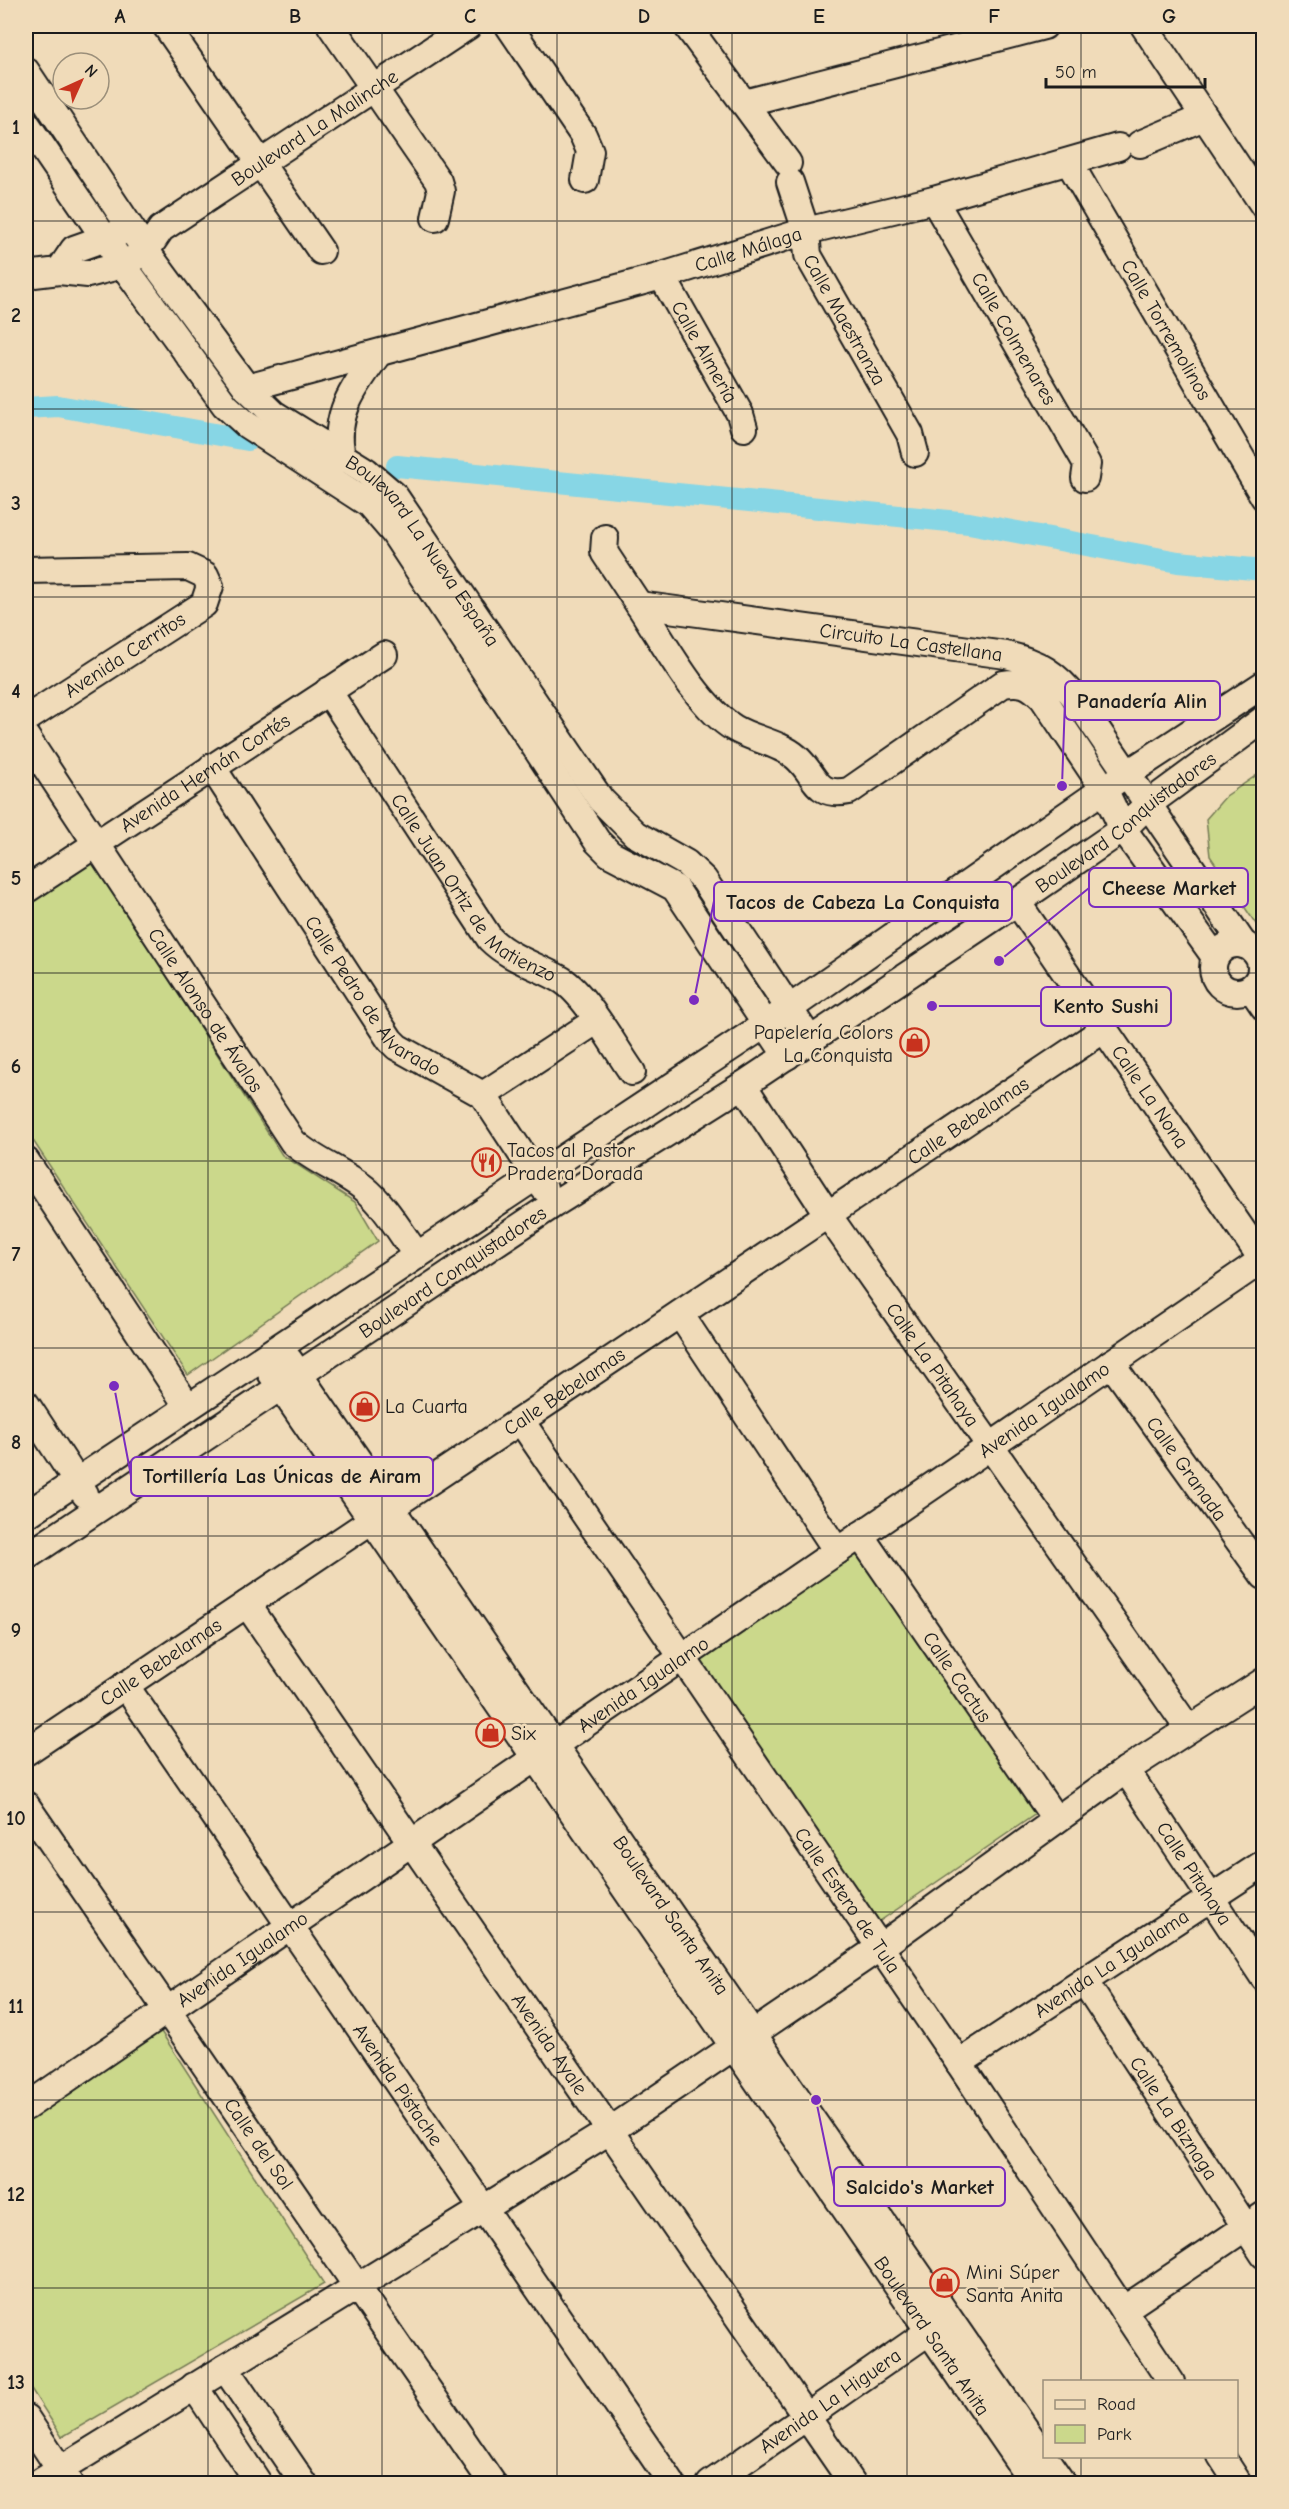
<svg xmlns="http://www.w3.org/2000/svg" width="1289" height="2509" font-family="'Comic Neue',sans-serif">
<rect width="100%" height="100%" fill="#f0dbb9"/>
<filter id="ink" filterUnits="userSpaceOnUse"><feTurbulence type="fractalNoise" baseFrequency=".0167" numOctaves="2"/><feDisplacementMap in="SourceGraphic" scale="12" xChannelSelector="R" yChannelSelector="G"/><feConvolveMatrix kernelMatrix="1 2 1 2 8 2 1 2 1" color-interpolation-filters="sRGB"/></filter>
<g filter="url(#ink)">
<!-- green -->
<g fill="#cbd88b" stroke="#747a54" stroke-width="1.5">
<path d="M 1263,771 L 1264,928 L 1260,930 L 1210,856 L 1206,819 L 1226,796 Z"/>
<path d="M 91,858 L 282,1155 L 355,1202 L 378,1241 L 188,1375 L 26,1130 L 26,900 Z"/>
<path d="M 856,1550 L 1043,1809 L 877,1923 L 697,1662 Z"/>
<path d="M 160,2030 L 324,2284 L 62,2437 L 26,2381 L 26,2123 Z"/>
</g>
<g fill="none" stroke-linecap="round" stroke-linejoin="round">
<!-- canal -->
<g stroke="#87d6e5" stroke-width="22">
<path d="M 26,408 L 58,406 L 248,440"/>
<path d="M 397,466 L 969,523 L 1178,562 L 1264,570"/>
</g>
<defs>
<g id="minor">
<path d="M 166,26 L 321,251"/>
<path d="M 331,26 L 438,181 L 441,191 L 435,218"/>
<path d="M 509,26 L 583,135 L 590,151 L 585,180"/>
<path d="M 687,26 L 788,163"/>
<path d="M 1144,26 L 1264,206"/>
<path id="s1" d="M 26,71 L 146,251 L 247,388 L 274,414 L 366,471 L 394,495 L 601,800 L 635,834 L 686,863 L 704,880 L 810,1040"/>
<path d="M 744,103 L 1044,26"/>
<path d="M 26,123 L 123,265 L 225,405 L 247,425 L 369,504 L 394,533 L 597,841 L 610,854 L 675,888 L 787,1056"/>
<path d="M 1140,144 L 1204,117"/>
<path id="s2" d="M 1069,162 L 1264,497"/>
<path id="s3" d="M 790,182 L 806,231 L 808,255 L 910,434 L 915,453"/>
<path id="s4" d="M 934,200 L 1087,464 L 1085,478"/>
<path d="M 59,271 L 74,249 L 119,233"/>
<path id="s5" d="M 26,275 L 59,271 L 88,274 L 123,265 L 146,251 L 161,229 L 468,26"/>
<path id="s6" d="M 662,276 L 740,414 L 744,428"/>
<path id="s7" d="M 247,388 L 662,276 L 806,231 L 934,200 L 1118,147"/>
<path d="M 334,462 L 342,455 C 332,415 356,384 378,354"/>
<path d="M 605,538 L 604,552 L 639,605"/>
<path d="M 26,570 L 188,567 L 205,575 L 210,586 L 204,604 L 26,719"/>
<path id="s8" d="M 328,691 L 490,939 C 510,959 538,966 562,980 C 586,995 615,1048 632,1072"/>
<path id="s9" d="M 26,737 L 293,1142 C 314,1161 341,1170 364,1188 C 385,1205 400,1232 416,1254"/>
<path id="s10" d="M 212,767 L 390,1040 L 397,1047 L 483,1095 L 544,1188"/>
<path id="s11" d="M 26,890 L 384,655"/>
<path id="s12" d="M 1017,902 L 1264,1262"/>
<circle cx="1237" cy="968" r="24"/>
<path id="s13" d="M 1215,957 L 1123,829 L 1104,789 L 1043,698 C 1029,684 1022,681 1003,684 L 849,791 C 814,798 817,775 796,757 C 780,743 752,739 734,728 C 697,706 663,641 639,605 L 1006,655 C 1038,662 1057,674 1077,700 L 1244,945"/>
<path d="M 1251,988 L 1264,1007"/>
<path id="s14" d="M 743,1085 L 828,1215 L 1188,1728"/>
<path d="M 483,1095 L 596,1021"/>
<path d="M 26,1161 L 188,1407"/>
<path d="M 680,1314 L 837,1551"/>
<path id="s15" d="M 289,1360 L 1063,2484"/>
<path id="s16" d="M 1111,1363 L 1264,1576"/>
<path id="s17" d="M 271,1373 L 1034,2484"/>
<path d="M 26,1404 L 85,1494"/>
<path id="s18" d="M 521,1421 L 959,2063 L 1171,2382"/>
<path d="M 26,1515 L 790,1008 L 1104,789 L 1264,684"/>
<path id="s19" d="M 860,1535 L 1056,1820"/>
<path id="s20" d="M 26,1557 L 554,1204 L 743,1085 L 1017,902 L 1123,829 L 1147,805 L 1264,719"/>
<path id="s21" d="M 247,1604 L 853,2484"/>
<path id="s22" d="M 125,1685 L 672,2484"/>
<path id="s23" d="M 26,1752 L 1103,1030"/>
<path id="s24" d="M 1126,1770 L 1264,1978"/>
<path id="s25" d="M 26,1805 L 493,2484"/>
<path id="s26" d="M 1084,1981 L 1264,2255"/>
<path id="s27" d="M 959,2063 L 1264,1863"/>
<path id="s28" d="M 26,2107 L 1262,1260"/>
<path d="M 1123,2310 L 1264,2215"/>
<path d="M 225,2368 L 304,2484"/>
<path d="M 194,2386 L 259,2484"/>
<path d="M 26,2418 L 69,2483"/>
<path d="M 1221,2456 L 1239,2484"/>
<path d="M 37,2484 L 611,2130 L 879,1948 L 1126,1770 L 1264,1681"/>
<path id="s29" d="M 710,2484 L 944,2321"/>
</g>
</defs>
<!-- minor casing -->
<use href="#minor" stroke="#1c1c1c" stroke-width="30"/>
<!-- minor -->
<use href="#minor" stroke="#f0dbb9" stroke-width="26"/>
</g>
</g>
<!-- grid -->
<path fill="none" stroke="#1c1c1c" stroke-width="1.5" stroke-opacity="0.55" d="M 208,26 L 208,2484M 382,26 L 382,2484M 557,26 L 557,2484M 732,26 L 732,2484M 907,26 L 907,2484M 1081,26 L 1081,2382M 26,221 L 1264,221M 26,409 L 1264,409M 26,597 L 1264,597M 26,785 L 1264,785M 26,973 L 1264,973M 26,1161 L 1264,1161M 26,1348 L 1264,1348M 26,1536 L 1264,1536M 26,1724 L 1264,1724M 26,1912 L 1264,1912M 26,2100 L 1264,2100M 26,2288 L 1264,2288M 1081,2456 L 1081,2484"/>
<!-- icons -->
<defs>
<symbol id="shop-ring" viewBox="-11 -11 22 22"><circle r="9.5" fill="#f0dbb9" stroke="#c8321e" stroke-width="1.5"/><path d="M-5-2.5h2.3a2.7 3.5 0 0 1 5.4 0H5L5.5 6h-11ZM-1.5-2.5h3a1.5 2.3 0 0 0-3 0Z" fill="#c8321e"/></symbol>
<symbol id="restaurant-ring" viewBox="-11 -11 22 22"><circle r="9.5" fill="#f0dbb9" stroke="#c8321e" stroke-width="1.5"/><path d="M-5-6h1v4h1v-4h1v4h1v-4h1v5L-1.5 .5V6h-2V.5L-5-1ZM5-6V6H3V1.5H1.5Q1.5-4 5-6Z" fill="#c8321e"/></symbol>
</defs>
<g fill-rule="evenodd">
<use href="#shop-ring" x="898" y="1026" width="33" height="33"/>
<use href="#restaurant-ring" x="470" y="1146" width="33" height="33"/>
<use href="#shop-ring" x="348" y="1390" width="33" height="33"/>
<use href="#shop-ring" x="474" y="1716" width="33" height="33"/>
<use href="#shop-ring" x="928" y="2266" width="33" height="33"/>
</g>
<g text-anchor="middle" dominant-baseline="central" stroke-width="5" stroke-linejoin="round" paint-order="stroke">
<!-- street labels -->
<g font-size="20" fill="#1c1c1c" stroke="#f0dbb9">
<text stroke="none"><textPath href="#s5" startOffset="336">Boulevard La Malinche</textPath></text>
<text stroke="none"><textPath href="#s7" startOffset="520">Calle Málaga</textPath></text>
<text stroke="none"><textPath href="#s3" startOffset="150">Calle Maestranza</textPath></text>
<text stroke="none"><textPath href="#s2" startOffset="194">Calle Torremolinos</textPath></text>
<text stroke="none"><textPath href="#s4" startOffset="160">Calle Colmenares</textPath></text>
<text stroke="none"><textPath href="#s6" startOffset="87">Calle Almería</textPath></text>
<text stroke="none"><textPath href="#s1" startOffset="630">Boulevard La Nueva España</textPath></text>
<text stroke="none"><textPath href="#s13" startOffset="1112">Circuito La Castellana</textPath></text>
<text transform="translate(125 655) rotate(-33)">Avenida Cerritos</text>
<text stroke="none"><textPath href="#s11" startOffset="214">Avenida Hernán Cortés</textPath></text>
<text stroke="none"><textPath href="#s20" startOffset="1323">Boulevard Conquistadores</textPath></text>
<text stroke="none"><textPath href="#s8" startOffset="248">Calle Juan Ortiz de Matienzo</textPath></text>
<text stroke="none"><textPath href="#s10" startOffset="282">Calle Pedro de Alvarado</textPath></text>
<text stroke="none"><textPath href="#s9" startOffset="327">Calle Alonso de Ávalos</textPath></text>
<text stroke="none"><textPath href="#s12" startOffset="236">Calle La Nona</textPath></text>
<text stroke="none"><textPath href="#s23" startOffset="1134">Calle Bebelamas</textPath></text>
<text stroke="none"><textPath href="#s20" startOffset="513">Boulevard Conquistadores</textPath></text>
<text stroke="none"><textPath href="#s14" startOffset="338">Calle La Pitahaya</textPath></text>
<text stroke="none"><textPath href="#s23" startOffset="648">Calle Bebelamas</textPath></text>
<text stroke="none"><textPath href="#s28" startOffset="1234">Avenida Igualamo</textPath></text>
<text stroke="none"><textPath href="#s16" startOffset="130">Calle Granada</textPath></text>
<text stroke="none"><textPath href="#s23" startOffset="162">Calle Bebelamas</textPath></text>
<text stroke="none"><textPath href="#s19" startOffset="172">Calle Cactus</textPath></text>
<text stroke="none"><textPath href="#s28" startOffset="748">Avenida Igualamo</textPath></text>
<text stroke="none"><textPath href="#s24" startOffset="124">Calle Pitahaya</textPath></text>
<text stroke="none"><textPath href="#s18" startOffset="580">Calle Estero de Tula</textPath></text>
<text stroke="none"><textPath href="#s15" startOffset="674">Boulevard Santa Anita</textPath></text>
<text stroke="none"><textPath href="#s28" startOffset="262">Avenida Igualamo</textPath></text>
<text stroke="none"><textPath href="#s27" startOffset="182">Avenida La Igualama</textPath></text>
<text stroke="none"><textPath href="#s21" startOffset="534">Avenida Ayale</textPath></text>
<text stroke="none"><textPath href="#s22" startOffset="484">Avenida Pistache</textPath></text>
<text stroke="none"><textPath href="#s26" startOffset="164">Calle La Biznaga</textPath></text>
<text stroke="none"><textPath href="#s25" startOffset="411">Calle del Sol</textPath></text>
<text stroke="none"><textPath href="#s17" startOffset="1168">Boulevard Santa Anita</textPath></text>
<text stroke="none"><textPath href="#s29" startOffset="146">Avenida La Higuera</textPath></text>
</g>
<!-- poi labels -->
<g font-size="20" fill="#1c1c1c" stroke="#f0dbb9" text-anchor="start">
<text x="893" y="1032" text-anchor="end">Papelería Colors<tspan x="893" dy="23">La Conquista</tspan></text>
<text x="507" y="1150">Tacos al Pastor<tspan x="507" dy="23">Pradera Dorada</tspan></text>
<text x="385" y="1406">La Cuarta</text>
<text x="511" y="1733">Six</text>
<text x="966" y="2272">Mini Súper<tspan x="966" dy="23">Santa Anita</tspan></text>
</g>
</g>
<!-- callouts -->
<path fill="none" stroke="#7b2cbf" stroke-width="2" d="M1062 786L1065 700M999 961L1089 888M694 1000L714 901M932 1006L1041 1006M114 1386L131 1476M816 2100L834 2187"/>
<g fill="#7b2cbf" stroke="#f0dbb9" stroke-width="2">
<circle cx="1062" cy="786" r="6"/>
<circle cx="999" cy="961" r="6"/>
<circle cx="694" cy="1000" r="6"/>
<circle cx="932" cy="1006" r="6"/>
<circle cx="114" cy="1386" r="6"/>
<circle cx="816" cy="2100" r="6"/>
</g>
<g fill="#f0dbb9" stroke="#7b2cbf" stroke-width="2">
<rect x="1065" y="681" width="155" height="39" rx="6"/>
<rect x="1089" y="868" width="159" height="39" rx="6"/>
<rect x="714" y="882" width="298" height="39" rx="6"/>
<rect x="1041" y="987" width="130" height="39" rx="6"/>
<rect x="131" y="1457" width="302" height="39" rx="6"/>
<rect x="834" y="2167" width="171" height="39" rx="6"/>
</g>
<g font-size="21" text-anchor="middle" font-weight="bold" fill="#1c1c1c">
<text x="1142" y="708">Panadería Alin</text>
<text x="1169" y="895">Cheese Market</text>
<text x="863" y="909">Tacos de Cabeza La Conquista</text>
<text x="1106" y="1013">Kento Sushi</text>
<text x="282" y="1483">Tortillería Las Únicas de Airam</text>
<text x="920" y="2194">Salcido's Market</text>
</g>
<!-- margin -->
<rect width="1289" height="2509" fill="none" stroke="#f0dbb9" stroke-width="66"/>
<!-- legend -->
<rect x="1043" y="2380" width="195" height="78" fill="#f0dbb9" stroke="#9b8f7a" stroke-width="1.5"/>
<rect x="1055" y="2400" width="30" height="9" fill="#f0dbb9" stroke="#9b8f7a" stroke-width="1.5"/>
<text x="1097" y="2410" font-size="18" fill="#1c1c1c">Road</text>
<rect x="1055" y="2425" width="30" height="18" fill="#cbd88b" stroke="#9b8f7a" stroke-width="1.5"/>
<text x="1097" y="2440" font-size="18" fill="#1c1c1c">Park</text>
<!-- north arrow -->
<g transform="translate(81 81) rotate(45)"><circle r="28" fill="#f0dbb9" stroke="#9b8f7a" stroke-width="1.5"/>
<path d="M0-4.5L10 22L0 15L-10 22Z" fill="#c8321e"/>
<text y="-9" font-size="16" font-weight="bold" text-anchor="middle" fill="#1c1c1c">N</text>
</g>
<!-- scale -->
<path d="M1046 78v9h159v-9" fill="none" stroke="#1c1c1c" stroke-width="3"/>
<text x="1055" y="78" font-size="18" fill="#1c1c1c" stroke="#f0dbb9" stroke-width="4.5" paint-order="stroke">50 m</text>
<rect x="33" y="33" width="1223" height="2443" fill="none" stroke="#1c1c1c" stroke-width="2"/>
<g font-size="20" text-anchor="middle" font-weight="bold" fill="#1c1c1c">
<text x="120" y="23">A</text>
<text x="295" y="23">B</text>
<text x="470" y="23">C</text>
<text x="644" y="23">D</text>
<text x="819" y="23">E</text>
<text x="994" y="23">F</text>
<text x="1169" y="23">G</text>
<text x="16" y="134">1</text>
<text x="16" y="322">2</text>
<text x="16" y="510">3</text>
<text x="16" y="698">4</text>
<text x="16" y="885">5</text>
<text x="16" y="1073">6</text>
<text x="16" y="1261">7</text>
<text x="16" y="1449">8</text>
<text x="16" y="1637">9</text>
<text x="16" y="1825">10</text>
<text x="16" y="2013">11</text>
<text x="16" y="2201">12</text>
<text x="16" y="2389">13</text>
</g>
</svg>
